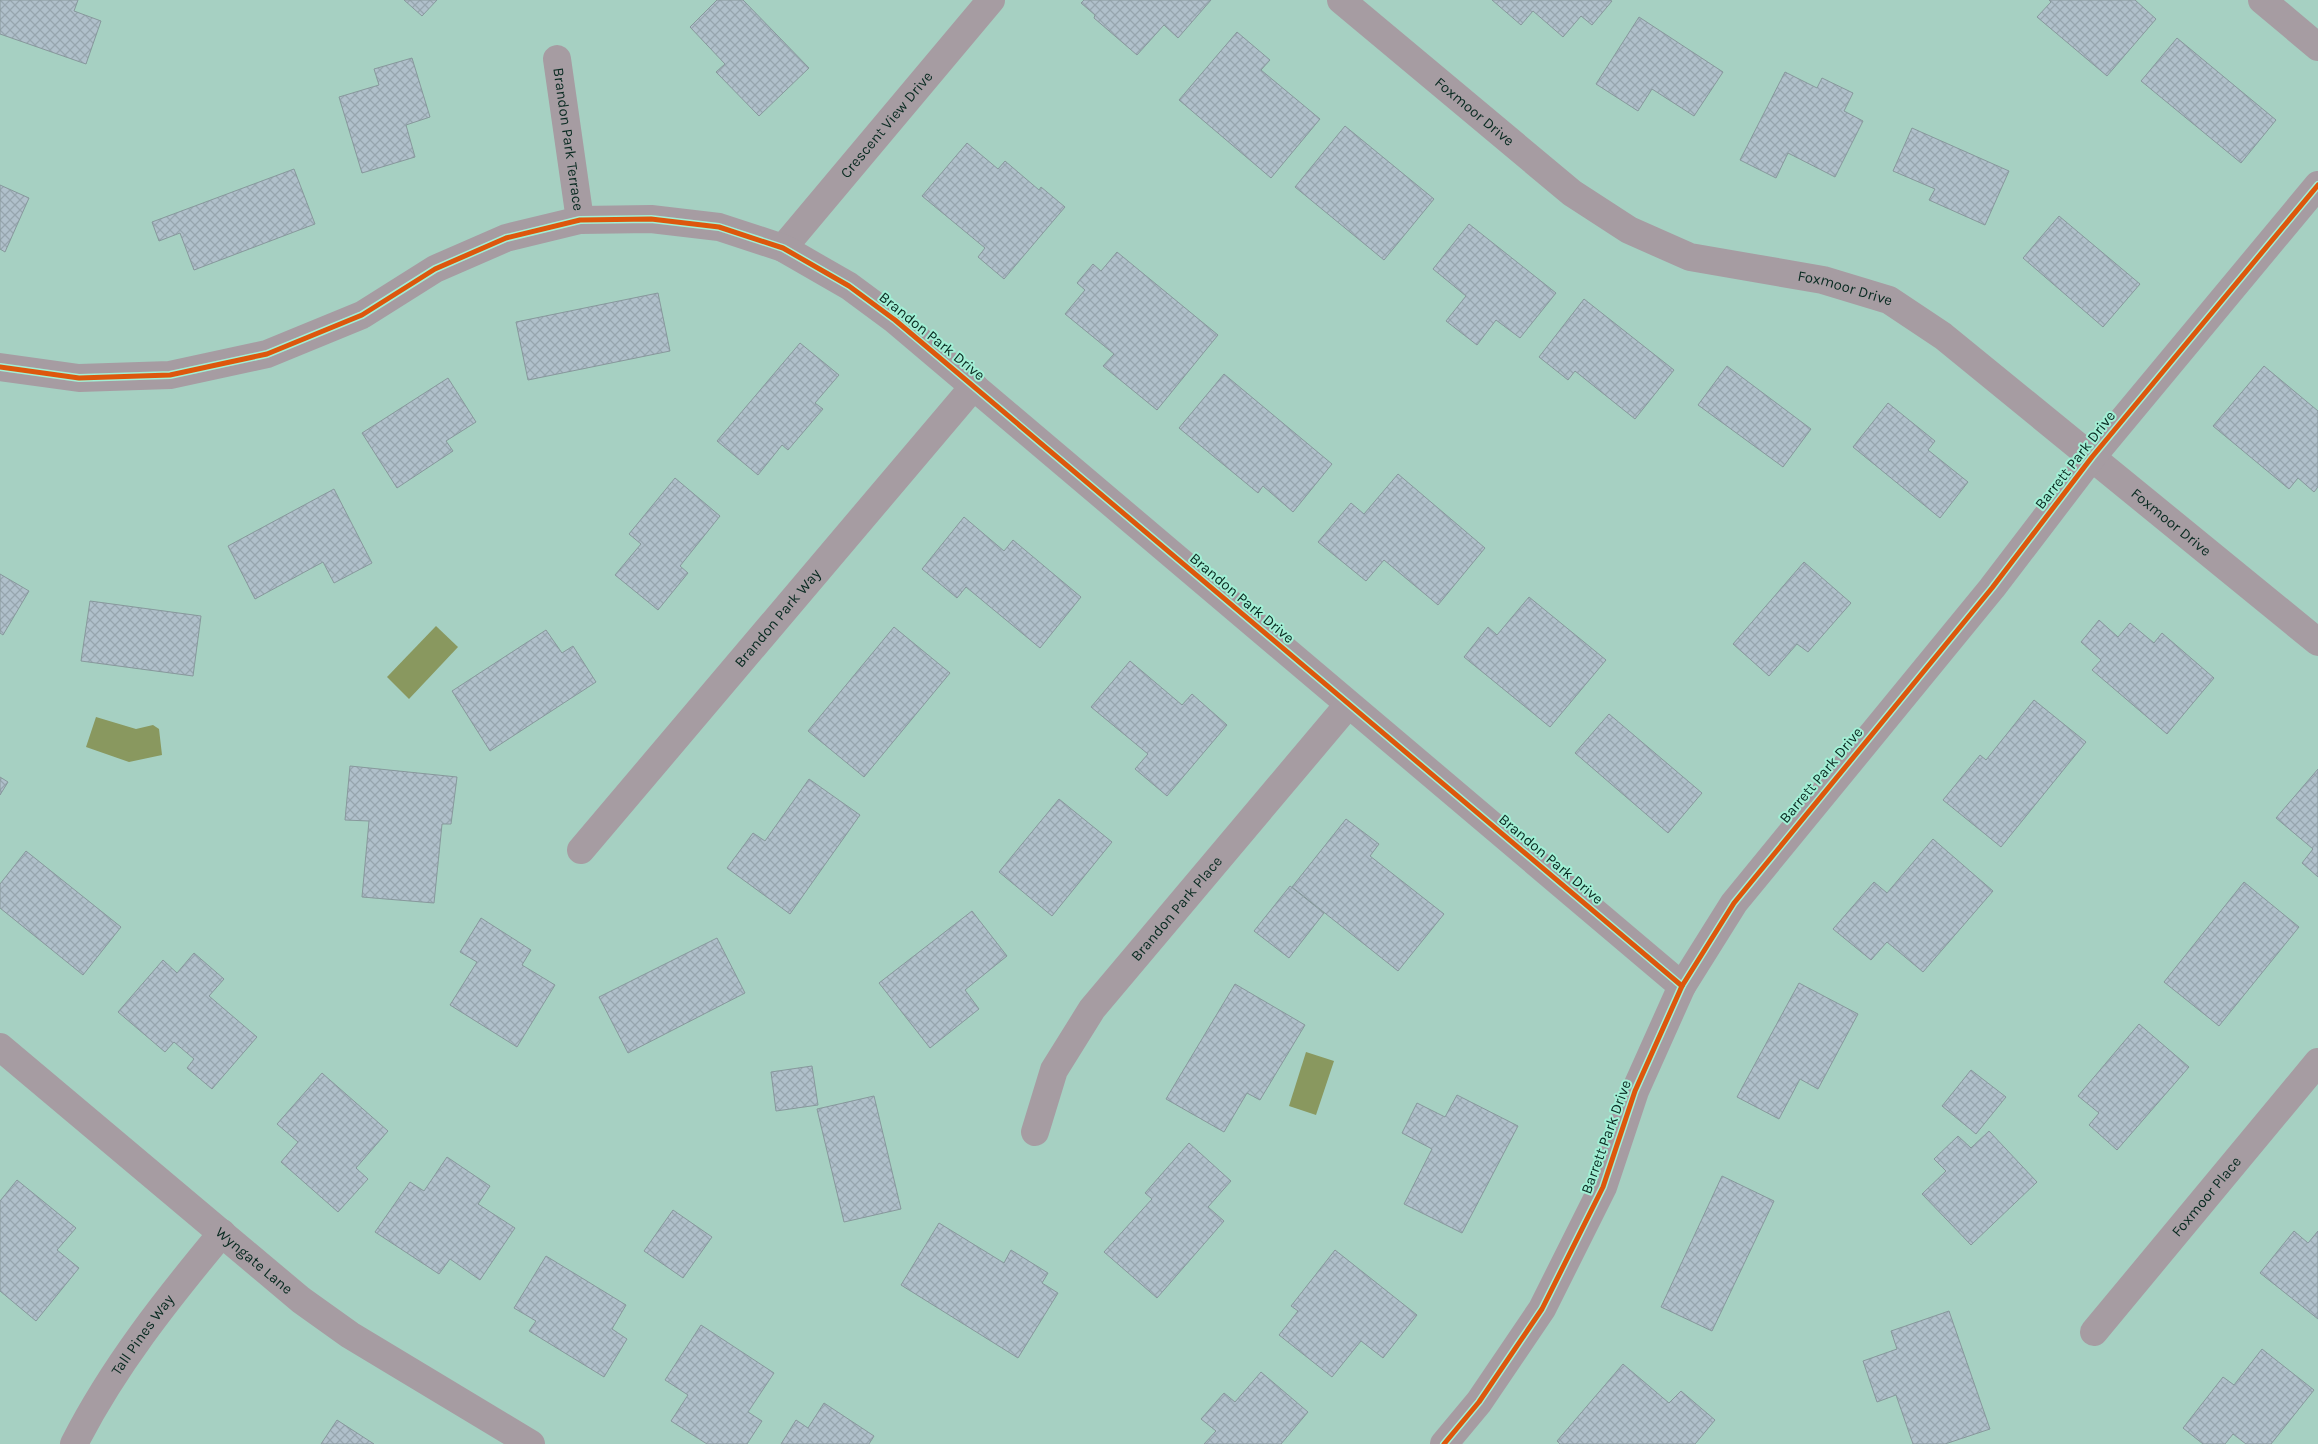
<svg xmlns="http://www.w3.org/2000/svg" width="2318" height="1444" font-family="Karla,sans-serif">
<defs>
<pattern id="building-cross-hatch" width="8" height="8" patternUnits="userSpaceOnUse" patternTransform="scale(1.25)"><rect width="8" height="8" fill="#b0c0cb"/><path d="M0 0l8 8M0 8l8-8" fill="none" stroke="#96a5ae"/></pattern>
</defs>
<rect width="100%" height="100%" fill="#a6d0c2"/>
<!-- water -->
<g fill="#89985f">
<path d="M 436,626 L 458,647 L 409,699 L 387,677 Z"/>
<path d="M 96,717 L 136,729 L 153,725 L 159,729 L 162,755 L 129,762 L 86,747 Z"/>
<path d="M 1306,1052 L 1334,1061 L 1316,1115 L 1289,1106 Z"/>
</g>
<!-- building -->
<g fill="url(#building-cross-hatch)" stroke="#87989c">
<path d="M 0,0 L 78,0 L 74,11 L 101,21 L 86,64 L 0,34 Z"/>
<path d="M 404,0 L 437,0 L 422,16 Z"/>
<path d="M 717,0 L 743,0 L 809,68 L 759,116 L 716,72 L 725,64 L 690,27 Z"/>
<path d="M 1084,0 L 1211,0 L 1178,38 L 1164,25 L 1137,55 L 1094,18 L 1095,15 L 1081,3 Z"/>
<path d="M 1492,0 L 1610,0 L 1612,1 L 1592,25 L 1581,16 L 1563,37 L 1533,11 L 1521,25 Z"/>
<path d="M 2049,0 L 2135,0 L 2156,19 L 2107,76 L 2037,17 L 2051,2 Z"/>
<path d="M 1639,17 L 1723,72 L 1694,116 L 1652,89 L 1638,111 L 1596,84 Z"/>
<path d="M 1237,32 L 1270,60 L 1261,70 L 1320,119 L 1271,178 L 1179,100 Z"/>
<path d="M 2177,38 L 2276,120 L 2241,163 L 2141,81 Z"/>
<path d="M 412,58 L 430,117 L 406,125 L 415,157 L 362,173 L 339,97 L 379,85 L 374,69 Z"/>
<path d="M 1785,72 L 1817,88 L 1822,78 L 1853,93 L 1844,111 L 1863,121 L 1835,177 L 1788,153 L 1776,178 L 1740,160 Z"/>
<path d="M 1345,126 L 1434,199 L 1384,260 L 1295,187 Z"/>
<path d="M 1912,128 L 2009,171 L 1985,225 L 1929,200 L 1935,189 L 1893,171 Z"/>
<path d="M 967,143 L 998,169 L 1005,161 L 1039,190 L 1041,187 L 1065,207 L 1004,279 L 978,257 L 985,248 L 922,196 Z"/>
<path d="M 294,169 L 315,224 L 194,270 L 180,233 L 159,241 L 152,222 Z"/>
<path d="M 0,185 L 29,198 L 5,252 L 0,249 Z"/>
<path d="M 2059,216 L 2140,284 L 2103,327 L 2023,258 Z"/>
<path d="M 1469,224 L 1556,293 L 1520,338 L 1496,320 L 1477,345 L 1446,321 L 1466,296 L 1433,269 Z"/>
<path d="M 1117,252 L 1218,335 L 1157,410 L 1103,366 L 1114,354 L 1065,314 L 1085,290 L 1077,283 L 1093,264 L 1101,271 Z"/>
<path d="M 658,293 L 670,351 L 528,380 L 516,322 Z"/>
<path d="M 1584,299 L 1674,370 L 1635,419 L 1575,371 L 1568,380 L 1539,357 Z"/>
<path d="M 800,343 L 839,375 L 815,403 L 823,409 L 788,450 L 782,445 L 758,475 L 717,441 Z"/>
<path d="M 1727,366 L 1811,429 L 1783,467 L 1698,405 Z"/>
<path d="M 2264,366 L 2318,411 L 2318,487 L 2314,492 L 2298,478 L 2289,489 L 2213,426 Z"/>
<path d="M 1224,374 L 1332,464 L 1293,512 L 1263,486 L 1258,493 L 1179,428 Z"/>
<path d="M 448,378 L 476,422 L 446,441 L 453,451 L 397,488 L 362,433 Z"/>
<path d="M 1888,403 L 1935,441 L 1928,450 L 1968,482 L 1940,518 L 1853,447 Z"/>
<path d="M 1398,474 L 1485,548 L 1438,605 L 1384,560 L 1366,581 L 1318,542 L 1351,503 L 1364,514 Z"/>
<path d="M 675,478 L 720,516 L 680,566 L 688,573 L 658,610 L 615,575 L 641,544 L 629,534 Z"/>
<path d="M 334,489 L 372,563 L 334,583 L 323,562 L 255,599 L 228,546 Z"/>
<path d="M 964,517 L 1004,551 L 1013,540 L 1081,597 L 1040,648 L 966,587 L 957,598 L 922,569 Z"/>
<path d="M 1804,562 L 1851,603 L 1808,652 L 1797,644 L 1769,676 L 1733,644 Z"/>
<path d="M 0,574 L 29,591 L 3,635 L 0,633 Z"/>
<path d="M 1529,597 L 1606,660 L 1550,727 L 1464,657 L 1488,627 L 1497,635 Z"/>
<path d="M 90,601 L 201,616 L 193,676 L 81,661 Z"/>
<path d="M 2099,620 L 2118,637 L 2130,623 L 2154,643 L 2162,633 L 2214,678 L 2167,734 L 2092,670 L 2101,660 L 2081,642 Z"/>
<path d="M 894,627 L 950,673 L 864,777 L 808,731 Z"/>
<path d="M 546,630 L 562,653 L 573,646 L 596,682 L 490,751 L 452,691 Z"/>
<path d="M 1130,661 L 1182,705 L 1192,694 L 1227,725 L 1167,796 L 1135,769 L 1148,754 L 1091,707 Z"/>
<path d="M 2034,700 L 2086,742 L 2001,847 L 1943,800 L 1980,755 L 1986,760 Z"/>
<path d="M 1609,714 L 1702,793 L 1668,833 L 1575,753 Z"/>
<path d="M 350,766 L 457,777 L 451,824 L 442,824 L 434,903 L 362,897 L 369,821 L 345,820 Z"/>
<path d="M 2318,769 L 2318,877 L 2302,863 L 2313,849 L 2276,818 Z"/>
<path d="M 0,777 L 8,782 L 0,795 Z"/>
<path d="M 809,779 L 860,815 L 790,914 L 727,868 L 753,833 L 765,841 Z"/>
<path d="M 1059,799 L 1112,842 L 1052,916 L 999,872 Z"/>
<path d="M 1346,819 L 1379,844 L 1370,856 L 1444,914 L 1398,971 L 1292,887 Z"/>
<path d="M 1933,839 L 1993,891 L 1923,972 L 1887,942 L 1871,960 L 1833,929 L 1874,882 L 1887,893 Z"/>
<path d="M 26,851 L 121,927 L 83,975 L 0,908 L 0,884 Z"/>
<path d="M 2244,882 L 2299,927 L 2219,1026 L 2164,982 Z"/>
<path d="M 1290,886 L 1324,913 L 1289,958 L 1254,931 Z"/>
<path d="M 972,911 L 1007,956 L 965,990 L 979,1009 L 930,1048 L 879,983 Z"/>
<path d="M 481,918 L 531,950 L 522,965 L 555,985 L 517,1047 L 450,1005 L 477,962 L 460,952 Z"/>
<path d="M 717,938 L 745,993 L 628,1053 L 599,997 Z"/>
<path d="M 194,953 L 224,979 L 209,996 L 257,1037 L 212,1089 L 187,1068 L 194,1059 L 174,1042 L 165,1052 L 118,1012 L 163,960 L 177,973 Z"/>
<path d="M 1799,983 L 1858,1014 L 1818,1089 L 1800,1079 L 1779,1119 L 1737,1097 Z"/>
<path d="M 1235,984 L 1305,1025 L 1260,1100 L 1247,1093 L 1224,1132 L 1166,1099 Z"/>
<path d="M 2139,1024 L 2189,1067 L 2117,1150 L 2089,1125 L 2099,1113 L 2078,1096 Z"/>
<path d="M 812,1066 L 818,1105 L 776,1111 L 771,1072 Z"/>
<path d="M 1971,1070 L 2006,1097 L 1976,1134 L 1942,1106 Z"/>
<path d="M 322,1073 L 388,1131 L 356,1168 L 368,1179 L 338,1212 L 281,1162 L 298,1142 L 277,1124 Z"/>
<path d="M 1457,1095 L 1518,1126 L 1462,1233 L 1404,1204 L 1432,1149 L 1402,1133 L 1417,1103 L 1445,1117 Z"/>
<path d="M 874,1096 L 901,1209 L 844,1222 L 817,1109 Z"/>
<path d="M 1989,1131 L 2037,1182 L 1971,1245 L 1922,1194 L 1946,1171 L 1934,1159 L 1958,1136 L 1971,1148 Z"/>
<path d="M 1189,1143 L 1231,1181 L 1208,1207 L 1224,1221 L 1157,1298 L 1104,1252 L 1152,1199 L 1145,1193 Z"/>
<path d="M 447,1157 L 490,1186 L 478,1204 L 515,1228 L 480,1280 L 450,1259 L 439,1274 L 375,1232 L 410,1182 L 424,1191 Z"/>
<path d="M 1722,1176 L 1774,1201 L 1712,1331 L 1661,1307 Z"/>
<path d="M 17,1180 L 76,1228 L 57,1250 L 79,1268 L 36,1321 L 0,1291 L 0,1201 Z"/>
<path d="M 673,1210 L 712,1237 L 683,1278 L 644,1251 Z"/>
<path d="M 939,1223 L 1004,1263 L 1011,1250 L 1048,1273 L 1042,1283 L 1058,1293 L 1018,1358 L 901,1285 Z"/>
<path d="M 2294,1231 L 2308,1243 L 2318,1231 L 2318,1319 L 2260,1273 Z"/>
<path d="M 1335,1250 L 1417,1315 L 1383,1358 L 1361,1341 L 1332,1377 L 1279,1335 L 1298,1311 L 1291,1306 Z"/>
<path d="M 546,1256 L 626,1305 L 612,1329 L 627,1339 L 604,1377 L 529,1331 L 536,1321 L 514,1308 Z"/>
<path d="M 1949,1311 L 1990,1429 L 1945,1444 L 1913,1444 L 1896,1395 L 1877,1402 L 1863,1361 L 1897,1349 L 1891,1331 Z"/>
<path d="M 701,1325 L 774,1373 L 748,1412 L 762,1421 L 747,1444 L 707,1444 L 671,1421 L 688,1395 L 665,1380 Z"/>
<path d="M 2262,1349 L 2314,1390 L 2271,1444 L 2246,1444 L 2233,1434 L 2225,1444 L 2203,1444 L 2183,1428 L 2223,1377 L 2234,1385 Z"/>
<path d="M 1623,1364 L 1669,1403 L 1681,1391 L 1715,1420 L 1695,1444 L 1560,1444 L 1557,1441 Z"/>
<path d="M 1261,1372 L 1308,1412 L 1281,1444 L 1204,1444 L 1216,1431 L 1201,1419 L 1224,1393 L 1235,1402 Z"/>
<path d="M 824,1403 L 874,1436 L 869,1444 L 781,1444 L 796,1420 L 808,1428 Z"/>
<path d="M 337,1420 L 374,1444 L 321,1444 Z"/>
</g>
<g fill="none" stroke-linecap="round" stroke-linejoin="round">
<!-- street -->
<g stroke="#a69ca2" stroke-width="28">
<path id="s1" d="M 1341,0 L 1572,193 L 1629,230 L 1690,257 L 1823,280 L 1889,300 L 1943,336 L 2318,642"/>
<path d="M 2262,0 L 2318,47"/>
<path id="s2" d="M 557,59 L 580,220"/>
<path id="s3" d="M 783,248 L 991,0"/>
<path d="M 0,367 L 79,378 L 170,375 L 267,354 L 362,315 L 435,269 L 506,238 L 580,220 L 651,219 L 719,227 L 783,248 L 849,286 L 895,320 L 1682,986"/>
<path id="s4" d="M 581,850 L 974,386"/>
<path id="s5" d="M 0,1047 L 301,1300 L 350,1335 L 531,1444"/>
<path id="s6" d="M 1035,1132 L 1054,1070 L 1092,1009 L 1348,705"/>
<path id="s7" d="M 2094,1332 L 2318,1062"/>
<path id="s8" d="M 74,1444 C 113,1367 167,1299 222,1233"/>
<path d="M 1444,1444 L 1479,1402 L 1542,1309 L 1603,1187 L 1635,1091 L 1682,986 L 1734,903 L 1992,588 L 2092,457 L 2318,185"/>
</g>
<defs>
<g id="cycleway">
<path d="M 0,367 L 79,378 L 170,375 L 267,354 L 362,315 L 435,269 L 506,238 L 580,220 L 651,219 L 719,227 L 783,248 L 849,286 L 895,320 L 1682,986"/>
<path d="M 1444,1444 L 1479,1402 L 1542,1309 L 1603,1187 L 1635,1091 L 1682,986 L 1734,903 L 1992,588 L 2092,457 L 2318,185"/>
</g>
</defs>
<!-- cycleway casing -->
<use href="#cycleway" stroke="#a2efd5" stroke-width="8"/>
<!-- cycleway -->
<use href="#cycleway" stroke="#dd570d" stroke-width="5"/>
</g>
<g text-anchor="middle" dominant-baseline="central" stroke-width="4" stroke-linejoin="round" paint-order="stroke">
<!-- street labels -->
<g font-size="15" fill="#092a21" stroke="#a2efd5">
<text stroke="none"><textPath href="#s1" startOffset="174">Foxmoor Drive</textPath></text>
<text stroke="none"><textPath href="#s3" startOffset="161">Crescent View Drive</textPath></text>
<text stroke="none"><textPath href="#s2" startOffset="81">Brandon Park Terrace</textPath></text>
<text stroke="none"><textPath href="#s1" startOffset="594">Foxmoor Drive</textPath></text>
<text transform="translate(932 336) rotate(39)">Brandon Park Drive</text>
<text transform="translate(2075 460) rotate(-52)">Barrett Park Drive</text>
<text stroke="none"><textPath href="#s1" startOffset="999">Foxmoor Drive</textPath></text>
<text transform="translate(1242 598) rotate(40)">Brandon Park Drive</text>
<text stroke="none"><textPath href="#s4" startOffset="304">Brandon Park Way</textPath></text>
<text transform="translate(1821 775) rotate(-50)">Barrett Park Drive</text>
<text transform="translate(1551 859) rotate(40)">Brandon Park Drive</text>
<text stroke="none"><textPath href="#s6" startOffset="268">Brandon Park Place</textPath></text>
<text transform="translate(1606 1137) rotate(-70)">Barrett Park Drive</text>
<text stroke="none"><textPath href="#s7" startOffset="176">Foxmoor Place</textPath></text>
<text stroke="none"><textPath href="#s5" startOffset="332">Wyngate Lane</textPath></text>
<text stroke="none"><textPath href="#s8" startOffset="129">Tall Pines Way</textPath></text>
</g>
</g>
</svg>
